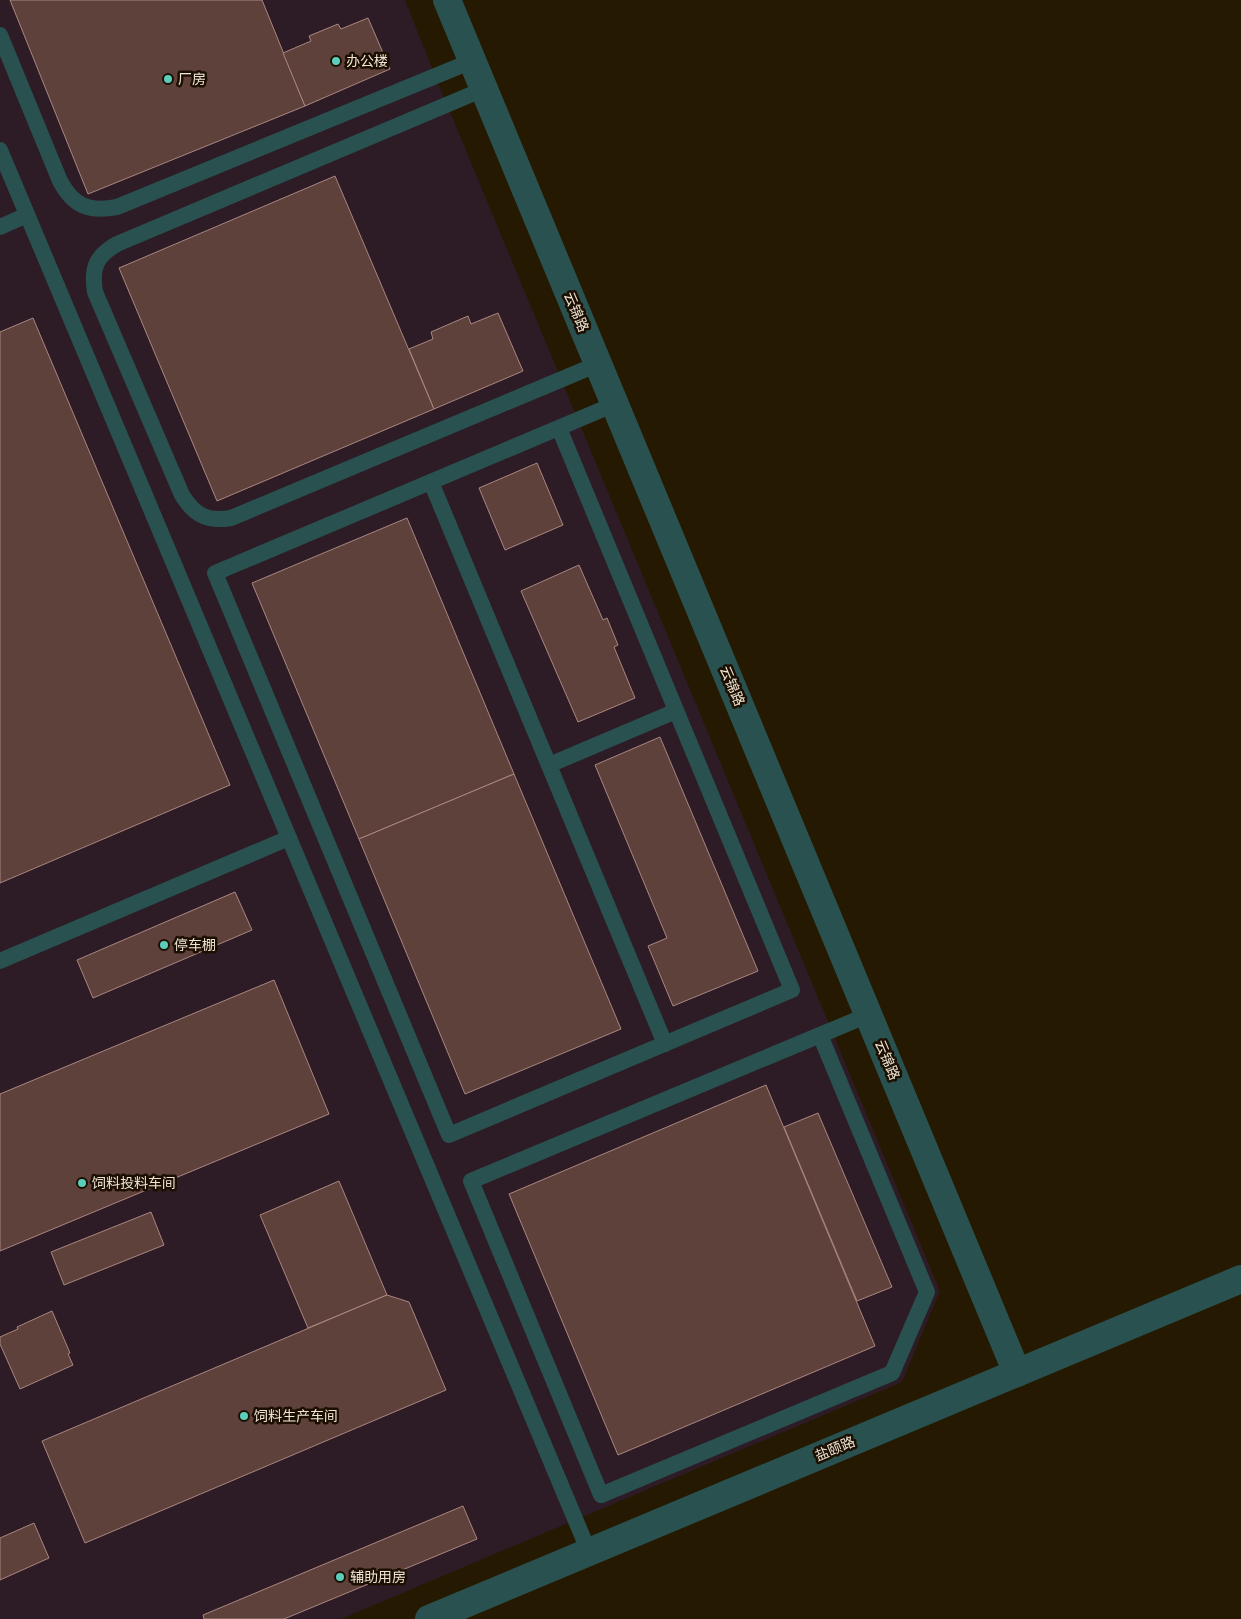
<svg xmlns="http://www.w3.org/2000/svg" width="1241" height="1619" font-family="'Varela Round','Noto Sans SC',sans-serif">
<rect width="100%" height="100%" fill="#251901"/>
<!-- industrial -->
<path fill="#2d1c25" d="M 0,0 L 405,0 L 438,83 L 940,1291 L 902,1382 L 341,1619 L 0,1619 Z"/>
<!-- building -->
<g fill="#5f413b" stroke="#aa8781">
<path d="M 10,0 L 262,0 L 305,106 L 88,194 Z"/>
<path d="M 368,18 L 390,69 L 305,106 L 283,53 L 311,41 L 309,36 L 338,24 L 341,29 Z"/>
<path d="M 335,176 L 434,409 L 217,501 L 119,268 Z"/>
<path d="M 498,313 L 523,371 L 434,409 L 409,349 L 433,339 L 431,332 L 468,316 L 471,324 Z"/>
<path d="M 33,318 L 230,785 L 0,883 L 0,332 Z"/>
<path d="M 537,463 L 563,525 L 505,550 L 479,488 Z"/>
<path d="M 407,518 L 514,774 L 359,839 L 252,583 Z"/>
<path d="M 579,565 L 603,620 L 607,618 L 618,645 L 614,647 L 635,698 L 578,722 L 521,591 Z"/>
<path d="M 660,737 L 758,971 L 673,1006 L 648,946 L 667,938 L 595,765 Z"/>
<path d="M 514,774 L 621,1029 L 465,1094 L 359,839 Z"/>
<path d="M 235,892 L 252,930 L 93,998 L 77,960 Z"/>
<path d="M 274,980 L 329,1114 L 0,1251 L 0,1094 Z"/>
<path d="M 766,1085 L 875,1346 L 618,1455 L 509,1194 Z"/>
<path d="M 818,1113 L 892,1287 L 857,1301 L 784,1127 Z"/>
<path d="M 339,1181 L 387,1295 L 308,1328 L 260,1215 Z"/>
<path d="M 151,1212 L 164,1245 L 64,1285 L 51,1252 Z"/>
<path d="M 387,1295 L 409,1302 L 446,1390 L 85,1543 L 42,1441 Z"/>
<path d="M 52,1311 L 70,1353 L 68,1354 L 73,1365 L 20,1389 L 0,1344 L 0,1337 L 18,1329 L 17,1327 Z"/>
<path d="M 463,1506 L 477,1539 L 284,1619 L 204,1619 L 203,1615 Z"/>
<path d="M 34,1523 L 49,1558 L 0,1580 L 0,1538 Z"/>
</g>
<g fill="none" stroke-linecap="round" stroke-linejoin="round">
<!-- service -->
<g stroke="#29514f" stroke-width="16">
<path d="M 0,35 L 60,181 C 74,207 89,212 117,207 L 472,61"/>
<path d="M 484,89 L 117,244 C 96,256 91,268 95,292 L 182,495 C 195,516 208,522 231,518 L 598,364"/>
<path d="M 0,150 L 589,1552"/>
<path d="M 0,227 L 27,215"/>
<path d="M 559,428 L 792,990 L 449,1135 L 215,573 L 615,404"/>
<path d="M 431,482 L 665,1044"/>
<path d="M 549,765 L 676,711"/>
<path d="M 0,961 L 289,838"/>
<path d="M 820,1035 L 927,1292 L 892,1373 L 601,1495 L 471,1181 L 820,1035 L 868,1015"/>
</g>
<!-- tertiary -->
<g stroke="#29514f" stroke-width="28">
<path d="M 447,0 L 1017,1373"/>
<path d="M 429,1619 L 1241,1279"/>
</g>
</g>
<!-- markers -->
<g fill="#5bcebb" stroke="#1c0f00" stroke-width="2">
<circle cx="336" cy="61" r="5"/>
<circle cx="168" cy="79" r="5"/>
<circle cx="164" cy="945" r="5"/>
<circle cx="82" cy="1183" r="5"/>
<circle cx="244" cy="1416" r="5"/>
<circle cx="340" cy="1577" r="5"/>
</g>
<g text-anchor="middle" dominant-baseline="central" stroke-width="5" stroke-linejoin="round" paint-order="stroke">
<!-- poi labels -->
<g font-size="14" fill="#eee5d6" stroke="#1c0f00" text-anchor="start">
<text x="346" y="61">办公楼</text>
<text x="178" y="79">厂房</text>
<text x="174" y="945">停车棚</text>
<text x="92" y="1183">饲料投料车间</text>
<text x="254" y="1416">饲料生产车间</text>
<text x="350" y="1577">辅助用房</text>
</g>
<!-- street labels -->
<g font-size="14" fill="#eee5d6" stroke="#1c0f00">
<text transform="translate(576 312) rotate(67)">云锦路</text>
<text transform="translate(732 686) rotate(67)">云锦路</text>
<text transform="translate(887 1060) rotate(67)">云锦路</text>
<text transform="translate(835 1449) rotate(-23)">盐颐路</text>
</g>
</g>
</svg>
